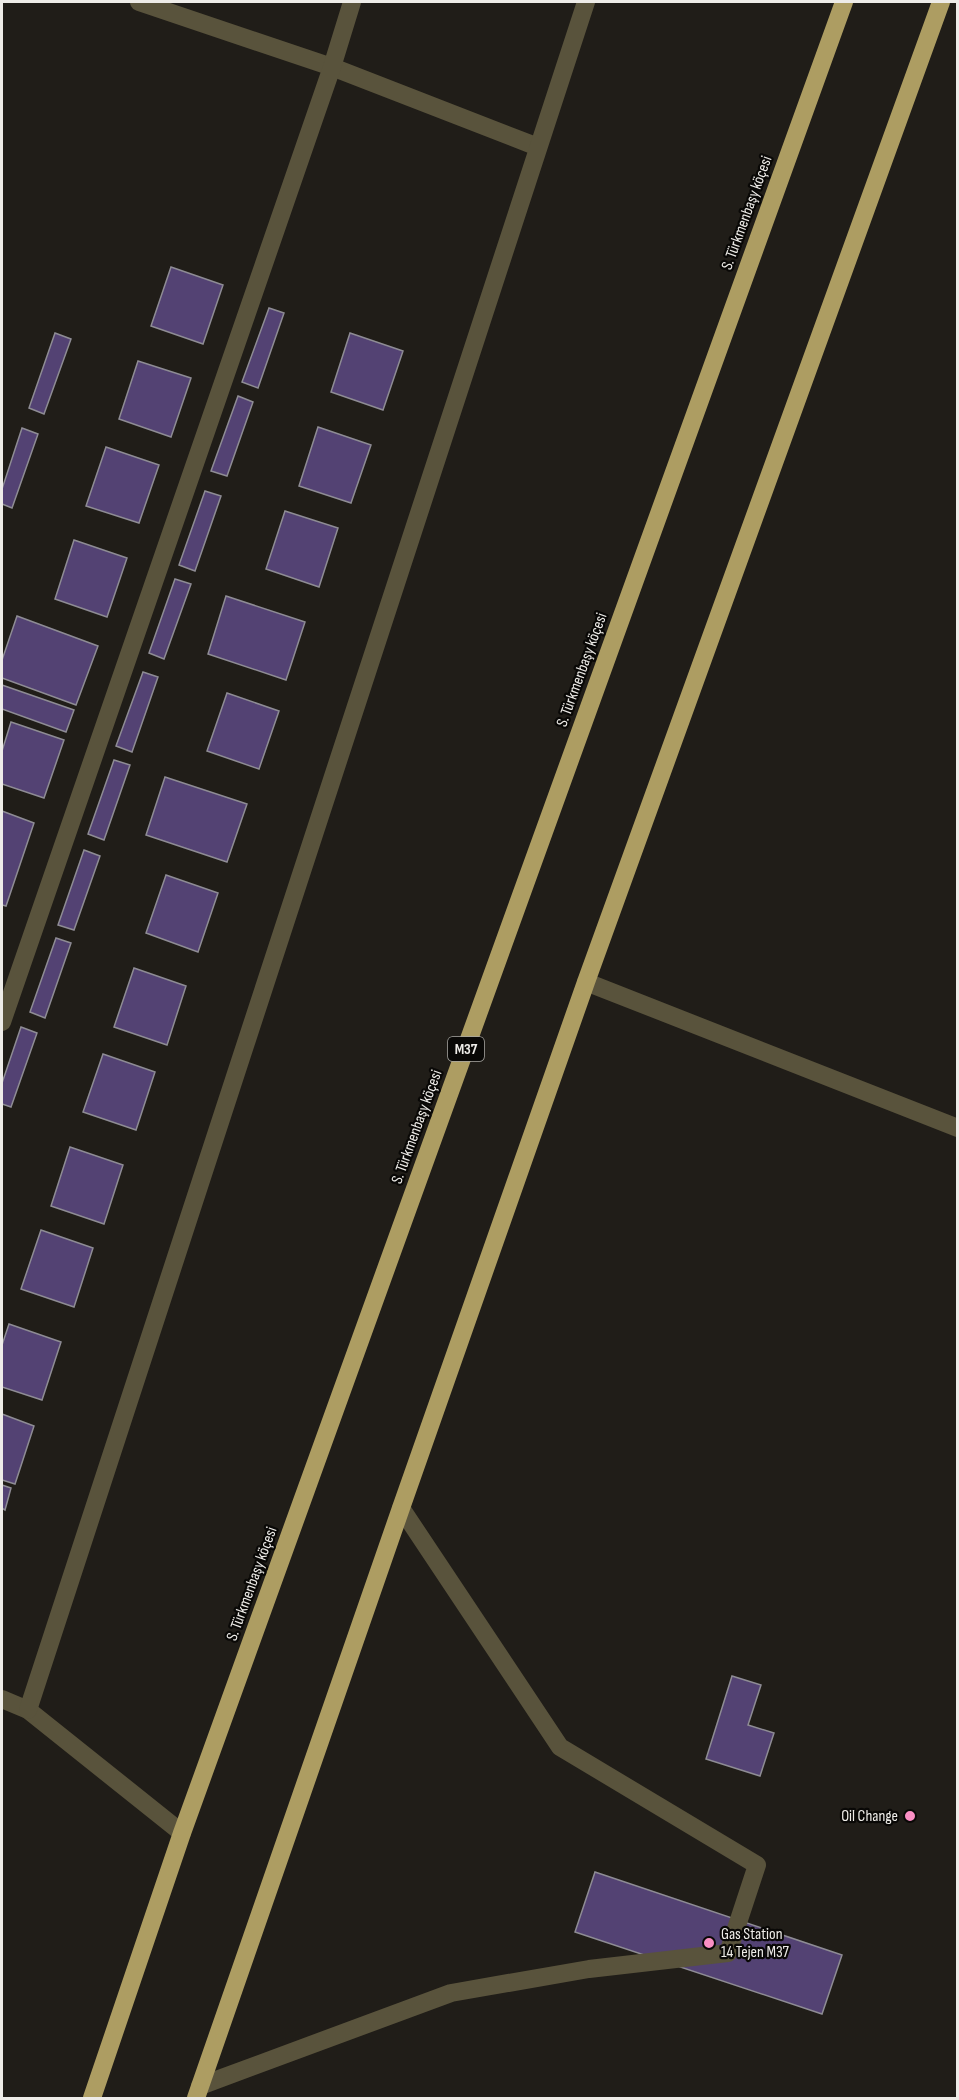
<svg xmlns="http://www.w3.org/2000/svg" width="959" height="2100" font-family="'Sofia Sans Condensed',sans-serif">
<rect width="100%" height="100%" fill="#201d18"/>
<!-- building -->
<g fill="#534273" stroke="#8e8c94" stroke-width="1.5">
<path d="M 171,267 L 223,285 L 203,344 L 151,326 Z"/>
<path d="M 269,308 L 284,313 L 258,388 L 242,382 Z"/>
<path d="M 55,333 L 71,339 L 44,414 L 29,408 Z"/>
<path d="M 350,333 L 403,351 L 383,410 L 331,392 Z"/>
<path d="M 138,361 L 191,378 L 171,437 L 119,419 Z"/>
<path d="M 238,396 L 253,402 L 227,476 L 211,471 Z"/>
<path d="M 318,427 L 371,445 L 351,503 L 299,486 Z"/>
<path d="M 22,428 L 38,434 L 12,508 L 2,504 L 2,489 Z"/>
<path d="M 106,447 L 159,465 L 139,523 L 86,506 Z"/>
<path d="M 205,491 L 221,496 L 195,571 L 179,565 Z"/>
<path d="M 285,511 L 338,528 L 319,587 L 266,569 Z"/>
<path d="M 74,540 L 127,558 L 107,617 L 55,599 Z"/>
<path d="M 175,579 L 191,584 L 164,659 L 149,653 Z"/>
<path d="M 226,596 L 305,622 L 286,680 L 208,654 Z"/>
<path d="M 17,616 L 98,646 L 76,705 L 2,678 L 2,660 Z"/>
<path d="M 143,672 L 158,677 L 132,752 L 116,746 Z"/>
<path d="M 2,685 L 74,710 L 66,732 L 2,709 Z"/>
<path d="M 227,693 L 279,711 L 259,769 L 207,751 Z"/>
<path d="M 11,722 L 64,740 L 44,798 L 2,784 L 2,751 Z"/>
<path d="M 114,760 L 130,765 L 104,840 L 88,834 Z"/>
<path d="M 165,777 L 247,804 L 227,862 L 146,835 Z"/>
<path d="M 2,811 L 34,823 L 6,906 L 2,905 Z"/>
<path d="M 84,850 L 100,856 L 74,930 L 58,925 Z"/>
<path d="M 166,875 L 218,893 L 198,952 L 146,933 Z"/>
<path d="M 56,938 L 71,943 L 45,1018 L 30,1012 Z"/>
<path d="M 134,968 L 186,986 L 167,1045 L 114,1027 Z"/>
<path d="M 21,1027 L 37,1033 L 11,1107 L 2,1104 L 2,1083 Z"/>
<path d="M 103,1054 L 155,1072 L 136,1130 L 83,1112 Z"/>
<path d="M 70,1147 L 123,1165 L 104,1224 L 51,1206 Z"/>
<path d="M 41,1230 L 93,1248 L 74,1307 L 21,1289 Z"/>
<path d="M 9,1324 L 61,1342 L 42,1400 L 2,1387 L 2,1345 Z"/>
<path d="M 2,1414 L 34,1426 L 15,1484 L 2,1480 Z"/>
<path d="M 2,1485 L 11,1488 L 5,1510 L 2,1508 Z"/>
<path d="M 732,1676 L 761,1685 L 748,1725 L 774,1733 L 760,1776 L 706,1759 Z"/>
<path d="M 595,1872 L 842,1955 L 822,2014 L 575,1932 Z"/>
</g>
<g fill="none" stroke-linecap="round" stroke-linejoin="round">
<!-- minor -->
<g stroke="#59533c" stroke-width="18">
<path d="M 139,2 L 332,67 L 538,147"/>
<path d="M 586,982 L 958,1128"/>
<path d="M 2,1022 L 332,67 L 352,2"/>
<path d="M 2,1699 L 28,1710 L 182,1833"/>
<path d="M 28,1710 L 586,2"/>
<path d="M 200,2086 L 451,1993 L 589,1969 L 728,1953 L 757,1865 L 560,1747 L 401,1508"/>
</g>
<!-- highway -->
<g stroke="#ad9d62" stroke-width="18">
<path d="M 92,2098 L 182,1833 L 844,2"/>
<path d="M 196,2098 L 401,1508 L 586,982 L 941,2"/>
</g>
</g>
<!-- markers -->
<g fill="#fb8fc4" stroke="#090806" stroke-width="2">
<circle cx="910" cy="1816" r="6"/>
<circle cx="709" cy="1943" r="6"/>
</g>
<g text-anchor="middle" dominant-baseline="central" stroke-width="4.5" stroke-linejoin="round" paint-order="stroke">
<!-- shield labels -->
<rect fill="#090806" stroke="#a9a8a4" stroke-width="1.5" x="448" y="1037" width="36" height="24" rx="4.5"/>
<g font-size="15" font-weight="bold" fill="#eeece8">
<text x="466" y="1049">M37</text>
</g>
<!-- street labels -->
<g font-size="16" fill="#eeece8" stroke="#090806">
<text transform="translate(747 213) rotate(-70)">S. Türkmenbaşy köçesi</text>
<text transform="translate(582 670) rotate(-70)">S. Türkmenbaşy köçesi</text>
<text transform="translate(417 1127) rotate(-70)">S. Türkmenbaşy köçesi</text>
<text transform="translate(252 1584) rotate(-70)">S. Türkmenbaşy köçesi</text>
</g>
<!-- poi labels -->
<g font-size="16" fill="#eeece8" stroke="#090806" text-anchor="end">
<text x="898" y="1816">Oil Change</text>
<text x="721" y="1934" text-anchor="start">Gas Station<tspan x="721" dy="18">14 Tejen M37</tspan></text>
</g>
</g>
<!-- border -->
<rect width="959" height="2100" fill="none" stroke="#eeece8" stroke-width="6"/>
</svg>
